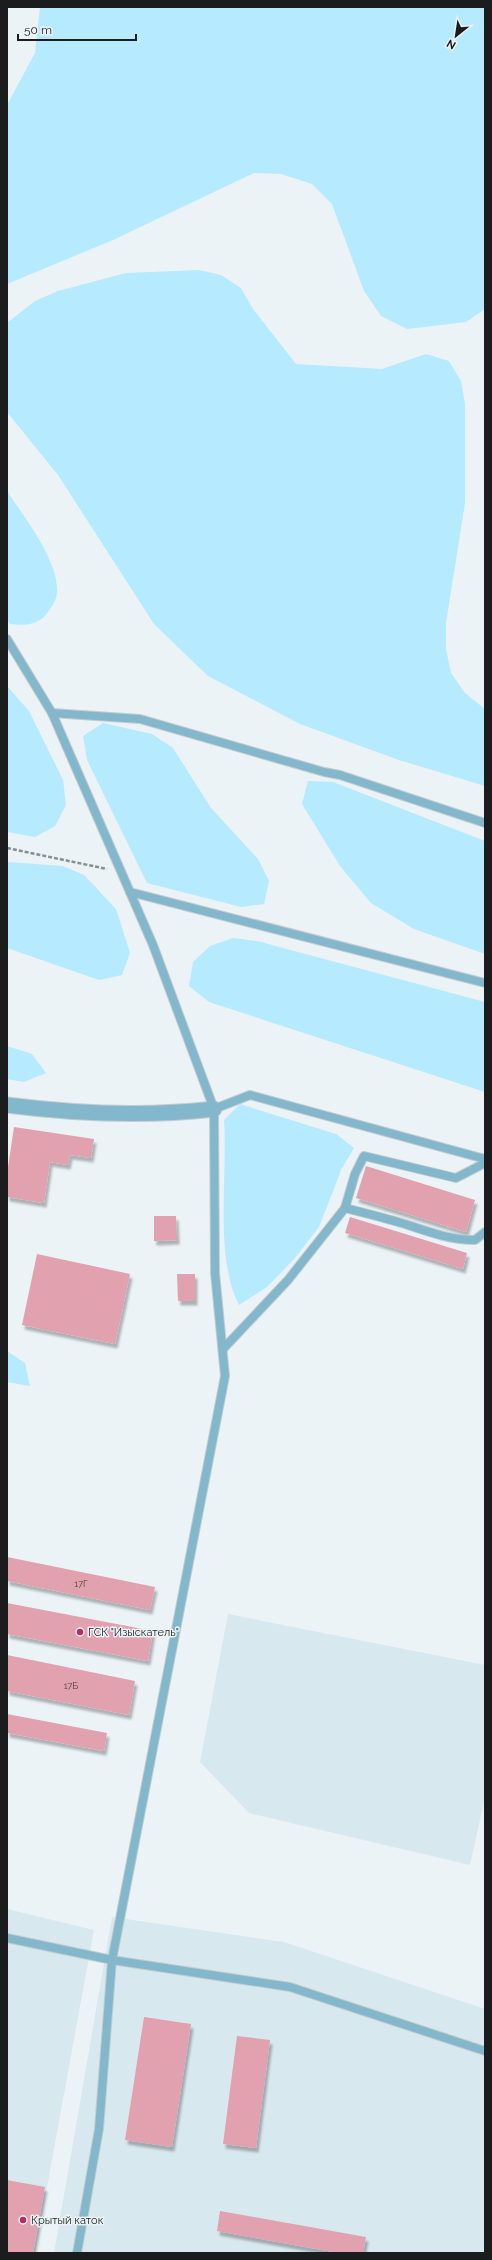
<svg xmlns="http://www.w3.org/2000/svg" width="492" height="2260" font-family="Raleway,sans-serif">
<defs>
<filter id="shadow"><feDropShadow dx="2.5" dy="4.5" stdDeviation="1" flood-color="#0004"/></filter>
</defs>
<rect width="100%" height="100%" fill="#ebf3f6"/>
<!-- built -->
<g fill="#d8e8ef">
<path d="M 228,1614 L 485,1665 L 485,1797 L 470,1865 L 249,1813 L 200,1762 Z"/>
<path d="M 7,1909 L 94,1930 L 35,2253 L 7,2253 Z"/>
<path d="M 112,1917 L 284,1942 L 485,2009 L 485,2253 L 54,2253 Z"/>
</g>
<!-- green -->
<g fill="#b6eaff">
<path d="M 40,7 L 485,7 L 485,309 L 466,322 L 407,329 L 381,316 L 364,291 L 332,204 L 312,184 L 281,174 L 254,173 L 113,240 L 7,284 L 7,105 L 35,53 Z"/>
<path d="M 199,270 L 221,275 L 241,288 L 253,309 L 296,364 L 382,369 L 426,354 L 449,361 L 461,381 L 465,404 L 465,503 L 446,623 L 446,649 L 451,673 L 465,693 L 485,709 L 485,786 L 399,760 L 300,724 L 208,676 L 154,624 L 58,475 L 7,412 L 7,323 L 35,301 L 58,291 L 126,273 Z"/>
<path d="M 7,491 C 24,517 59,561 57,592 C 57,599 52,606 48,612 C 39,625 25,626 10,624 L 7,619 Z"/>
<path d="M 7,686 L 29,711 L 63,780 L 66,805 L 55,826 L 35,837 L 7,832 Z"/>
<path d="M 103,723 L 152,734 L 173,748 L 211,808 L 258,859 L 269,881 L 264,904 L 241,907 L 147,883 L 87,760 L 83,736 Z"/>
<path d="M 308,781 L 333,782 L 485,841 L 485,954 L 414,929 L 371,903 L 340,866 L 302,804 Z"/>
<path d="M 7,862 L 63,866 L 84,875 L 116,909 L 130,953 L 122,975 L 99,980 L 7,948 Z"/>
<path d="M 233,938 L 257,941 L 485,1002 L 485,1092 L 209,1002 L 189,986 L 193,962 L 210,946 Z"/>
<path d="M 7,1046 L 32,1054 L 46,1073 L 24,1082 L 7,1079 Z"/>
<path d="M 240,1104 L 336,1134 L 354,1148 L 342,1168 L 319,1227 L 295,1258 L 267,1287 L 239,1305 C 214,1257 228,1175 224,1120 Z"/>
<path d="M 7,1351 L 25,1363 L 30,1386 L 7,1382 Z"/>
</g>
<!-- building -->
<g fill="#e1a1af" filter="url(#shadow)">
<path d="M 14,1127 L 94,1139 L 91,1158 L 70,1155 L 68,1165 L 50,1162 L 44,1203 L 7,1197 L 7,1174 Z"/>
<path d="M 366,1166 L 475,1200 L 466,1232 L 356,1198 Z"/>
<path d="M 154,1216 L 176,1216 L 177,1240 L 154,1241 Z"/>
<path d="M 350,1217 L 467,1253 L 463,1269 L 345,1233 Z"/>
<path d="M 37,1254 L 130,1274 L 115,1344 L 22,1325 Z"/>
<path d="M 177,1274 L 195,1274 L 195,1301 L 178,1301 Z"/>
<path d="M 7,1557 L 155,1587 L 150,1610 L 7,1581 Z"/>
<path d="M 7,1603 L 153,1631 L 148,1661 L 7,1634 Z"/>
<path d="M 7,1655 L 135,1681 L 129,1715 L 7,1691 Z"/>
<path d="M 7,1714 L 107,1733 L 104,1751 L 7,1733 Z"/>
<path d="M 144,2017 L 191,2024 L 172,2147 L 125,2140 Z"/>
<path d="M 237,2036 L 270,2040 L 256,2148 L 223,2144 Z"/>
<path d="M 7,2180 L 45,2187 L 33,2253 L 7,2253 Z"/>
<path d="M 220,2211 L 366,2237 L 363,2253 L 339,2253 L 217,2231 Z"/>
</g>
<g fill="none" stroke-linecap="round" stroke-linejoin="round">
<defs>
<g id="service">
<path d="M 7,639 L 52,713 L 153,945 L 214,1109 L 215,1273 L 225,1376 L 112,1960 L 7,1938"/>
<path d="M 52,713 L 140,719 L 324,772 L 340,775 L 485,823"/>
<path d="M 130,892 L 485,983"/>
<path d="M 214,1109 L 250,1095 L 485,1159"/>
<path d="M 345,1208 L 355,1174 L 364,1156 L 456,1178 L 485,1163"/>
<path d="M 223,1349 L 288,1280 L 345,1208 C 365,1213 385,1218 405,1224 C 429,1232 450,1240 475,1240 L 485,1232"/>
<path d="M 77,2253 L 99,2129 L 112,1960 L 290,1987 L 485,2051"/>
</g>
<path id="minor" d="M 7,1105 C 77,1114 144,1117 214,1109"/>
</defs>
<!-- service casing -->
<use href="#service" stroke="#c5cccf" stroke-width="10"/>
<!-- minor casing -->
<use href="#minor" stroke="#c5cccf" stroke-width="17"/>
<!-- path -->
<path stroke="#898e90" stroke-width="2.5" stroke-dasharray="4 2" stroke-linecap="butt" d="M 7,848 L 107,869"/>
<!-- service -->
<use href="#service" stroke="#83b7cc" stroke-width="8"/>
<!-- minor -->
<use href="#minor" stroke="#83b7cc" stroke-width="15"/>
</g>
<!-- markers -->
<g fill="#b82b60" stroke="#ebf3f6" stroke-width="1.5">
<circle cx="80" cy="1632" r="4"/>
<circle cx="23" cy="2220" r="4"/>
</g>
<g text-anchor="middle" dominant-baseline="central" stroke-width="3" stroke-linejoin="round" paint-order="stroke">
<!-- number labels -->
<g font-size="9" fill="#4c3d42">
<text x="81" y="1584">17Г</text>
<text x="71" y="1686">17Б</text>
</g>
<!-- poi labels -->
<g font-size="11" fill="#1a1c1e" stroke="#ebf3f6" text-anchor="start">
<text x="88" y="1632">ГСК "Изыскатель"</text>
<text x="31" y="2220">Крытый каток</text>
</g>
</g>
<!-- border -->
<rect width="492" height="2260" fill="none" stroke="#1a1c1e" stroke-width="16"/>
<!-- north arrow -->
<g transform="translate(456 36) rotate(210)" stroke="#ebf3f6" stroke-width="3" paint-order="stroke">
<path d="M0-3L7 15L0 10L-7 15Z" fill="#1a1c1e"/>
<text y="-6" font-size="11" font-weight="bold" text-anchor="middle" fill="#1a1c1e">N</text>
</g>
<!-- scale -->
<path d="M18 34v6h118v-6" fill="none" stroke="#1a1c1e" stroke-width="2"/>
<text x="24" y="34" font-size="12" fill="#1a1c1e" stroke="#ebf3f6" stroke-width="3" paint-order="stroke">50 m</text>
</svg>
